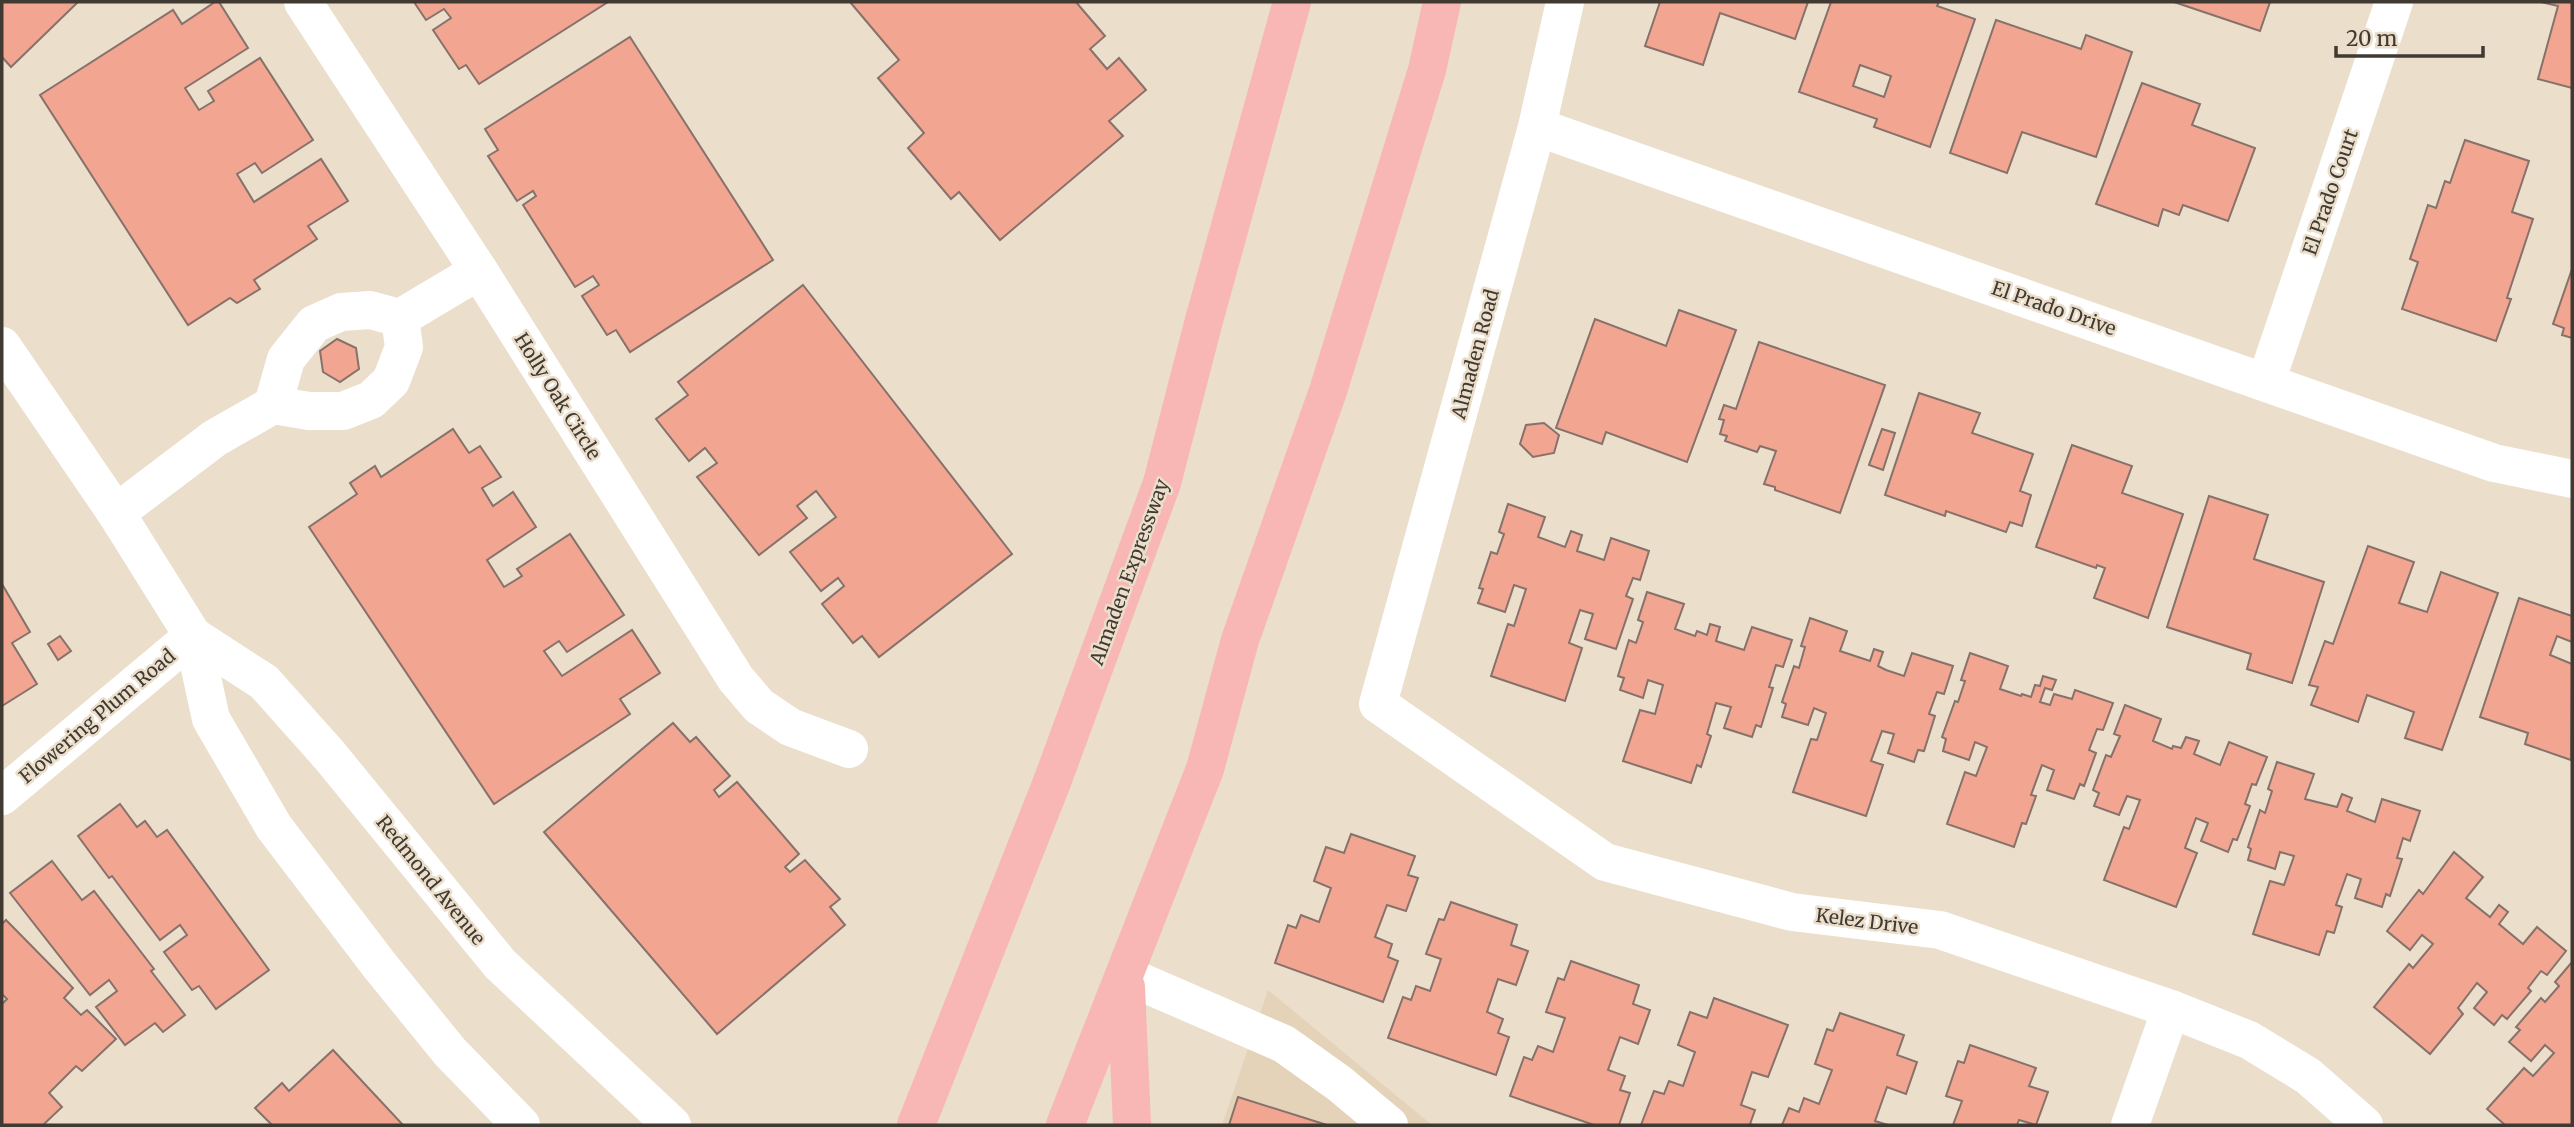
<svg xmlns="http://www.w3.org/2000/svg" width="2574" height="1127" font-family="Merriweather,serif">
<rect width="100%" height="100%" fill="#ebdecb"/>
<!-- built -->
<path fill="#e4d3b9" d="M 1268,990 L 1432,1125 L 1222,1125 Z"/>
<!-- building -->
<g fill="#f2a691" stroke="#87716b" stroke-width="2" fill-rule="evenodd">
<path d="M 2,2 L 78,2 L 11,67 L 2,57 Z"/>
<path d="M 215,2 L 219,2 L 248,48 L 185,88 L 199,110 L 214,101 L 208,91 L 260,58 L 313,140 L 262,173 L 255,163 L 237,174 L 254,202 L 321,159 L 348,201 L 308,226 L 317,239 L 254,280 L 260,289 L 237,303 L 230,298 L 188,325 L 40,95 L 173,10 L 182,24 Z"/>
<path d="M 414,2 L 608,2 L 479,84 L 466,65 L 459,69 L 433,30 L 451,18 L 444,9 L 426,20 Z"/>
<path d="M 850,2 L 1076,2 L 1105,36 L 1090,49 L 1107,69 L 1119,58 L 1146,90 L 1109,121 L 1123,136 L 1000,240 L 959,192 L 951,199 L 908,148 L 924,133 L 878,78 L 899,60 Z"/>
<path d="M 1660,2 L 1808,2 L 1795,39 L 1720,13 L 1703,65 L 1645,46 Z"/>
<path d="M 1831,2 L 1939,2 L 1937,6 L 1975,19 L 1930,147 L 1874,127 L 1877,119 L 1799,92 ZM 1860,65 L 1891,76 L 1884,97 L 1853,86 Z"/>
<path d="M 2174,2 L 2270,2 L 2260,31 Z"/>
<path d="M 2541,2 L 2572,2 L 2572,88 L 2538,79 L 2558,6 Z"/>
<path d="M 1996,20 L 2081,49 L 2086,35 L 2132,52 L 2096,157 L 2022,132 L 2007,173 L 1950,153 Z"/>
<path d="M 630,37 L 773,260 L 630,352 L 616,330 L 607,335 L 582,296 L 599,285 L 593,276 L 575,287 L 523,205 L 536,196 L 533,191 L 517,201 L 488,156 L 498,150 L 485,129 Z"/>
<path d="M 2142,83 L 2200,104 L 2192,125 L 2255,148 L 2228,221 L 2183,205 L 2179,215 L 2163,209 L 2158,226 L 2096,204 Z"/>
<path d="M 2465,140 L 2529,161 L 2512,212 L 2533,219 L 2507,298 L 2511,299 L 2496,341 L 2402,309 L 2418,262 L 2410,259 L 2428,205 L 2436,208 L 2445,181 L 2450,183 Z"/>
<path d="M 2572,269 L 2572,338 L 2562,335 L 2564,328 L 2553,324 Z"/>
<path d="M 803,285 L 1012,554 L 879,657 L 862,636 L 853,643 L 822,604 L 844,586 L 838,578 L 821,591 L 790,552 L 836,517 L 816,491 L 797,506 L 807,518 L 759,555 L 697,477 L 717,463 L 705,448 L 689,461 L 656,419 L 688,395 L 678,382 Z"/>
<path d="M 1679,310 L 1736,330 L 1687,462 L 1606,432 L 1602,444 L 1556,428 L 1595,319 L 1666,346 Z"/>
<path d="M 337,339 L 356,348 L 359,369 L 340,382 L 323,372 L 320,351 Z"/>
<path d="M 1759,342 L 1885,385 L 1840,513 L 1775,490 L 1775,487 L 1764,484 L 1776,451 L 1760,446 L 1757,452 L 1725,441 L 1727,436 L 1720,434 L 1724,420 L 1719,419 L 1724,405 L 1736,409 Z"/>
<path d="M 1919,393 L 1980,413 L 1972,433 L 2033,454 L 2020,491 L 2031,495 L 2022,526 L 2010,522 L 2006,532 L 1946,511 L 1945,516 L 1885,495 Z"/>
<path d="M 1544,423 L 1559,435 L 1554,453 L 1533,457 L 1520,444 L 1526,425 Z"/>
<path d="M 453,429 L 469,453 L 480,446 L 501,477 L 482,488 L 493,506 L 513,492 L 536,527 L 487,560 L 504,587 L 522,576 L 517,569 L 570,534 L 624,615 L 567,652 L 559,641 L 544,651 L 562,676 L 632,630 L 660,673 L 620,699 L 630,714 L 494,804 L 309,527 L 357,494 L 350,483 L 375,466 L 381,477 Z"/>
<path d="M 1882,429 L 1895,433 L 1883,470 L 1869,465 Z"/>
<path d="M 2072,445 L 2132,466 L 2122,493 L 2183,514 L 2148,618 L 2094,598 L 2105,568 L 2097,565 L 2096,568 L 2036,547 Z"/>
<path d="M 2209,496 L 2268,515 L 2254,559 L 2324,582 L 2292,683 L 2247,669 L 2251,654 L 2167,627 Z"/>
<path d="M 1508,504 L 1545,517 L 1538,537 L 1565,547 L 1571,531 L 1582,535 L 1577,551 L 1604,560 L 1611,538 L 1649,551 L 1640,580 L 1633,578 L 1626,596 L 1633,599 L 1616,649 L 1585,639 L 1593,614 L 1580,610 L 1569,643 L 1582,648 L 1565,701 L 1491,676 L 1508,624 L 1514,626 L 1526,589 L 1514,585 L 1505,612 L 1478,603 L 1483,589 L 1479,588 L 1491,552 L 1497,554 L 1504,534 L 1499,532 Z"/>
<path d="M 2368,546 L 2414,562 L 2399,603 L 2427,612 L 2441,572 L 2498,593 L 2442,750 L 2405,738 L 2414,712 L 2367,695 L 2358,722 L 2311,705 L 2318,687 L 2309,685 L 2325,641 L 2333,644 Z"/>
<path d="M 2,584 L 30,632 L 12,643 L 37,684 L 2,706 Z"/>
<path d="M 1647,592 L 1684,604 L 1675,629 L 1695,636 L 1697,631 L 1707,635 L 1710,624 L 1720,627 L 1716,641 L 1744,650 L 1752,627 L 1792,640 L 1783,667 L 1776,665 L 1769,687 L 1773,688 L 1761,727 L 1756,725 L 1752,737 L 1724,728 L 1731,707 L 1716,703 L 1707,734 L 1711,736 L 1701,767 L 1697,765 L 1691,783 L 1623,761 L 1640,710 L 1655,714 L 1663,685 L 1648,680 L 1643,698 L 1620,690 L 1624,678 L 1618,676 L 1629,640 L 1636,643 L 1643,622 L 1638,620 Z"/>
<path d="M 2519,598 L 2572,616 L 2572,642 L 2557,636 L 2550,655 L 2572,664 L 2571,760 L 2525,744 L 2528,733 L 2480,717 Z"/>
<path d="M 1810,618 L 1847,631 L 1840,651 L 1870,661 L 1874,649 L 1883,652 L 1878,666 L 1886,670 L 1904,676 L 1912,653 L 1953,666 L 1944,694 L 1937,692 L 1929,714 L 1935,716 L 1924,751 L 1918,750 L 1914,762 L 1888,753 L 1894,734 L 1882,731 L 1871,761 L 1883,765 L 1866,816 L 1793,792 L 1811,739 L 1817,740 L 1826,713 L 1814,708 L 1808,725 L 1782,717 L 1786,704 L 1782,702 L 1794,666 L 1799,668 L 1805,647 L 1801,646 Z"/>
<path d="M 60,636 L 71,651 L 58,660 L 48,644 Z"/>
<path d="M 1970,653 L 2008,666 L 2000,689 L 2021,696 L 2022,694 L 2031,697 L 2035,685 L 2040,686 L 2043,676 L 2056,680 L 2052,690 L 2045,688 L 2040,702 L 2050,705 L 2054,694 L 2072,699 L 2075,690 L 2113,703 L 2103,730 L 2097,729 L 2089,750 L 2096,753 L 2084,786 L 2080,784 L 2074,799 L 2047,790 L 2054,770 L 2042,765 L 2031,795 L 2036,796 L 2026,824 L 2022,823 L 2014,847 L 1947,824 L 1965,772 L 1976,776 L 1987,747 L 1975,742 L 1969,760 L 1943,751 L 1946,739 L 1942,737 L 1955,701 L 1958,702 L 1965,681 L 1961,680 Z"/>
<path d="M 2125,705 L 2161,719 L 2153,741 L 2172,749 L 2173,746 L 2181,748 L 2186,737 L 2199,741 L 2194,754 L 2220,765 L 2229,742 L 2267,757 L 2256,785 L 2252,784 L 2245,804 L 2250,806 L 2237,840 L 2233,839 L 2228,852 L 2201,841 L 2208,823 L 2196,818 L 2185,848 L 2197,853 L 2176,907 L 2104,880 L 2124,827 L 2129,829 L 2140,800 L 2127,796 L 2119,815 L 2094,806 L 2099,793 L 2093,790 L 2106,755 L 2111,757 L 2120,736 L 2114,734 Z"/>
<path d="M 673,723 L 690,742 L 696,737 L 730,776 L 714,790 L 719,797 L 737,782 L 799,854 L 785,867 L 790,872 L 805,860 L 840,899 L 830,907 L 845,925 L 717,1034 L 544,832 Z"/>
<path d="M 2277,762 L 2314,774 L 2305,799 L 2337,807 L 2342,794 L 2352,798 L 2347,811 L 2375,822 L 2382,799 L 2420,811 L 2410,841 L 2403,838 L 2397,858 L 2402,859 L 2390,896 L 2386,894 L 2382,907 L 2355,898 L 2361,879 L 2347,874 L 2336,905 L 2342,907 L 2334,933 L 2327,931 L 2319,955 L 2253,934 L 2270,881 L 2284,885 L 2294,856 L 2280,852 L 2275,869 L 2248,860 L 2251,849 L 2248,847 L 2260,810 L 2265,813 L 2272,791 L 2268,789 Z"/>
<path d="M 120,804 L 137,827 L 145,821 L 157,837 L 167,830 L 269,970 L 216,1009 L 199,986 L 192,990 L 164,952 L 187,935 L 180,925 L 160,940 L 112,876 L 109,878 L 78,836 Z"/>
<path d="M 1351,834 L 1415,856 L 1408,875 L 1418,878 L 1406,911 L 1387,905 L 1375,937 L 1392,944 L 1388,957 L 1398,961 L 1383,1002 L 1275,963 L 1288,925 L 1296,928 L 1301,915 L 1319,922 L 1331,888 L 1314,881 L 1326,847 L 1344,853 Z"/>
<path d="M 2454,852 L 2483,877 L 2466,898 L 2490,917 L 2499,905 L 2508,912 L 2499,924 L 2523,944 L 2537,927 L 2566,951 L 2547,975 L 2541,971 L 2528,988 L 2531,991 L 2507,1019 L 2502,1015 L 2494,1025 L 2474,1008 L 2487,992 L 2477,983 L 2458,1008 L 2463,1014 L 2430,1054 L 2374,1007 L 2409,964 L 2413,968 L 2433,944 L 2422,935 L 2410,950 L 2387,931 L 2419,890 L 2423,894 Z"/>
<path d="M 52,861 L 82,900 L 94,891 L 154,969 L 151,971 L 185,1015 L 163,1032 L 155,1023 L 125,1045 L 96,1007 L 117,991 L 109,980 L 90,995 L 10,893 Z"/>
<path d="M 1451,902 L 1517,925 L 1511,945 L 1528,951 L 1516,985 L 1498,979 L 1487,1012 L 1503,1019 L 1498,1033 L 1509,1037 L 1496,1075 L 1388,1038 L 1403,997 L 1411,1000 L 1416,986 L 1430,991 L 1441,959 L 1426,954 L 1439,919 L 1444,920 Z"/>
<path d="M 6,920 L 73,988 L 64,998 L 81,1015 L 87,1010 L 116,1039 L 82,1071 L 76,1066 L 49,1093 L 62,1107 L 43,1125 L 2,1125 L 2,1004 L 7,999 L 2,994 L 2,924 Z"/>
<path d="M 1571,961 L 1639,985 L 1633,1004 L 1650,1010 L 1638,1044 L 1620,1037 L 1608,1070 L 1625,1076 L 1620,1090 L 1630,1093 L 1619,1125 L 1594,1125 L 1510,1096 L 1524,1057 L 1532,1060 L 1538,1046 L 1553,1052 L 1565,1018 L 1546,1012 L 1558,978 L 1564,980 Z"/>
<path d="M 2572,962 L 2572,1125 L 2505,1125 L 2487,1109 L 2524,1068 L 2533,1076 L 2554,1053 L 2545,1045 L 2531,1061 L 2509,1042 L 2520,1030 L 2516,1027 L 2541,998 L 2545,1002 L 2559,986 L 2555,982 Z"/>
<path d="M 1714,998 L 1788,1025 L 1768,1077 L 1752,1072 L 1741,1105 L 1755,1110 L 1750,1124 L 1753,1125 L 1641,1125 L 1654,1091 L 1664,1094 L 1669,1081 L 1683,1086 L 1695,1052 L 1678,1045 L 1690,1012 L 1707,1018 Z"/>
<path d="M 1840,1013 L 1904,1035 L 1897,1055 L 1917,1062 L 1906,1094 L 1887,1087 L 1875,1121 L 1888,1125 L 1782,1125 L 1789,1108 L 1799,1112 L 1804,1098 L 1819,1104 L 1832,1070 L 1815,1064 L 1827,1029 L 1833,1031 Z"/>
<path d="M 1970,1045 L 2036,1068 L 2029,1086 L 2048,1092 L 2036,1125 L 2019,1120 L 2017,1125 L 1953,1125 L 1962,1101 L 1946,1096 L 1958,1061 L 1964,1063 Z"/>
<path d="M 333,1050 L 403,1125 L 272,1125 L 255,1108 L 282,1083 L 289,1091 Z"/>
<path d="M 1238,1097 L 1327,1125 L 1229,1125 Z"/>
</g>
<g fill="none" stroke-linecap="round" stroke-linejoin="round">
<!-- minor -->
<g stroke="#fff" stroke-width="38">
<path d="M 303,2 L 479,271 L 736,679 L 759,706 L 790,727 L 849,749"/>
<path d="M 1565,2 L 1537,127 L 1378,704 L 1605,862 L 1792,912 L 1940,930 L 2171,1009 L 2249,1040 L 2308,1076 L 2364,1125"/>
<path d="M 1537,127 L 2494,463 L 2572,479"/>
<path d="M 2,346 L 116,513 L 193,636 L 211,719 L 274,827 L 380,966 L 450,1052 L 521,1125"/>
<path d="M 2266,382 L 2394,2"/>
<path d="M 273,405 L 286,359 L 314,324 L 341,312 L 370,310 L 400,318 L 479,271"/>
<path d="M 116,513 L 215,438 L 273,405 L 309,411 L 343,411 L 371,400 L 391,381 L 404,347 L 400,318"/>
<path d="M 193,636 L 264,682 L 330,756 L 500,964 L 672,1125"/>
<path d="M 2,796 L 193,636"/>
<path d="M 1125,975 L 1284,1044 L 1340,1084 L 1389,1125"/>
<path d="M 2130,1125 L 2171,1009"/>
</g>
<!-- major -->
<g stroke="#f8b6b4" stroke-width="38">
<path d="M 1126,987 L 1132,1125"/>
<path d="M 916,1125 L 1052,782 L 1162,483 L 1203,324 L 1292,2"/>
<path d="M 1065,1125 L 1205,769 L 1240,640 L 1328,391 L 1427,70 L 1442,2"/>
</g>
</g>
<g text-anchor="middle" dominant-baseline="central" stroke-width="5" stroke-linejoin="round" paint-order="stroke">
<!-- street labels -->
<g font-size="19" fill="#403a33" stroke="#ebdecb">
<text transform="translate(2330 192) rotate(-71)">El Prado Court</text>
<text transform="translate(2054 308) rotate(19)">El Prado Drive</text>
<text transform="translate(1475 354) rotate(-75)">Almaden Road</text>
<text transform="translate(558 396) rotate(58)">Holly Oak Circle</text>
<text transform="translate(1129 572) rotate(-70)">Almaden Expressway</text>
<text transform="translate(97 716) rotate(-40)">Flowering Plum Road</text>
<text transform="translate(431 880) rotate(51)">Redmond Avenue</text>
<text transform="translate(1867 921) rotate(7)">Kelez Drive</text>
</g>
</g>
<!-- border -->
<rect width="2574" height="1127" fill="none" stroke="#403a33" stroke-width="7"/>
<!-- scale -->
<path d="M2336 46v10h147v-10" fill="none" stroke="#403a33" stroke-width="3.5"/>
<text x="2346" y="46" font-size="21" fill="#403a33" stroke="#ebdecb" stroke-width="5" paint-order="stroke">20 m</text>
</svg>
